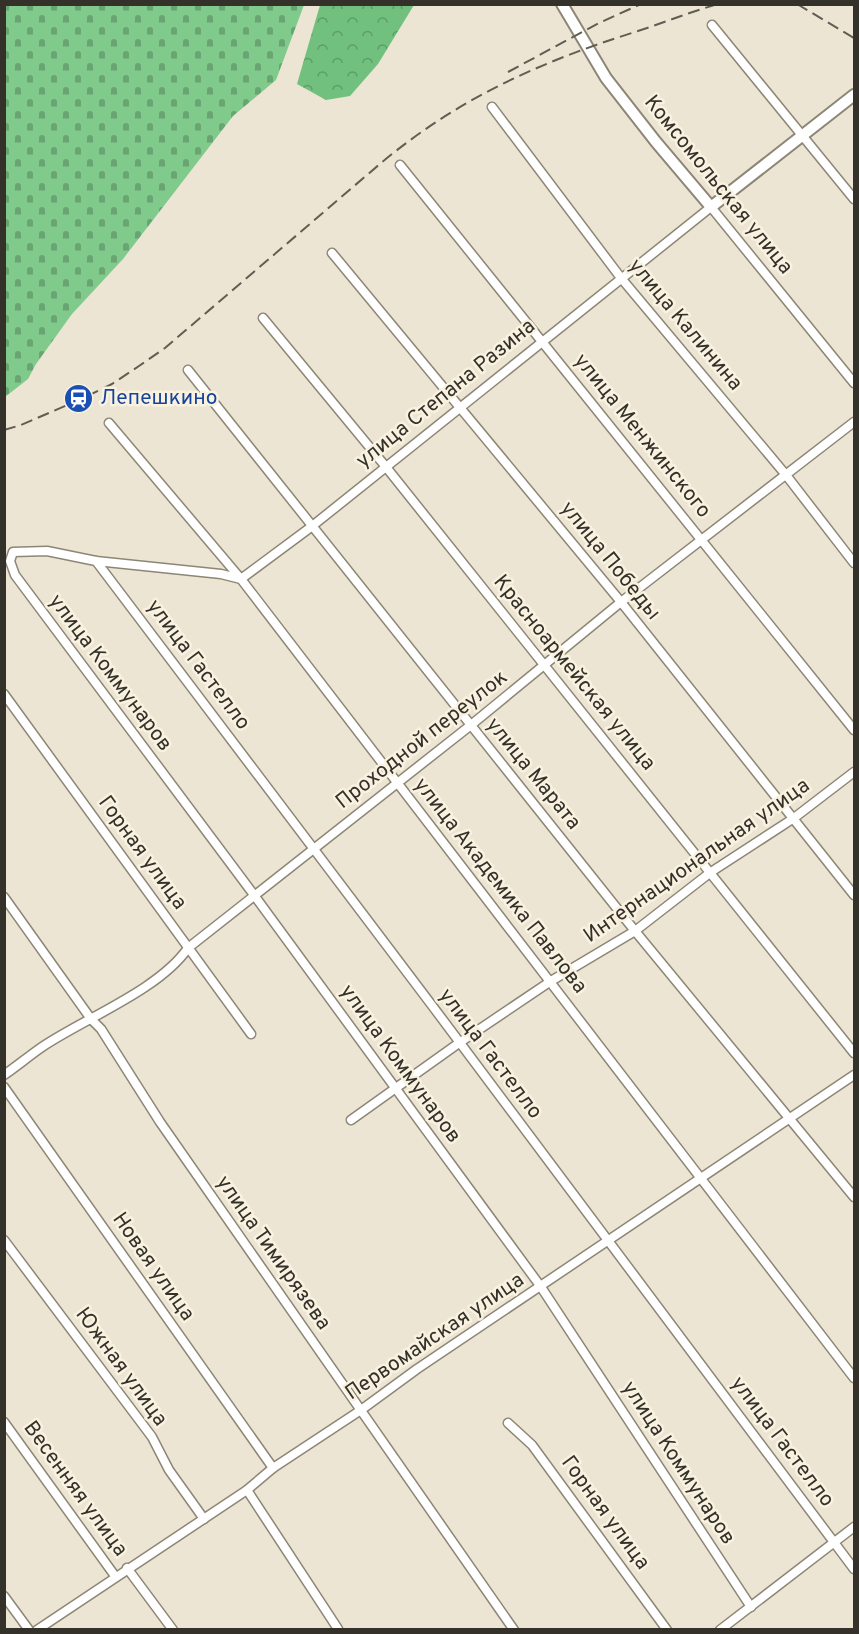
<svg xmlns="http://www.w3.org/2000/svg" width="859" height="1634" font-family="Overpass,sans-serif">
<defs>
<pattern id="forest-crowns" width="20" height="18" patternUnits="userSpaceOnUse" patternTransform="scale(1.5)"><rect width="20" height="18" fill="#71c07e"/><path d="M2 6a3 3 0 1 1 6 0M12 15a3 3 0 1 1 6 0" fill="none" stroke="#5d9d67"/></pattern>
<pattern id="cemetery-stones" width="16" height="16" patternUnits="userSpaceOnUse" patternTransform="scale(1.5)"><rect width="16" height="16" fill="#80ca8b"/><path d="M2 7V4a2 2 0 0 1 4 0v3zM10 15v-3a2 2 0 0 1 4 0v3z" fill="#69a572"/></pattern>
</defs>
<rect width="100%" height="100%" fill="#ece5d3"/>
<!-- forest -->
<path fill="url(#forest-crowns)" d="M 320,5 L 414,5 L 378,64 L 350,96 L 326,100 L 297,84 Z"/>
<!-- cemetery -->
<path fill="url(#cemetery-stones)" d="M 5,4 L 304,5 L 276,80 L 233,116 L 123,259 L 72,314 L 36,364 L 28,379 L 5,397 Z"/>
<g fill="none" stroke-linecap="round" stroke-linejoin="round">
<defs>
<g id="minor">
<path d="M 712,25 L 854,199"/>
<path d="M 492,107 L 621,278 L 786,475 L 854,563"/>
<path d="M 400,165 L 854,730"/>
<path d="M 332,253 L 621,602 L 854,895"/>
<path d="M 263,318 L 386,467 L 854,1053"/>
<path d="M 188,370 L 635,931 L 854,1197"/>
<path d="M 109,423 L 241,579 L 854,1378"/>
<path d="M 96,561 C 351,895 602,1233 854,1569"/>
<path d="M 4,694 L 251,1034"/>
<path d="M 4,897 L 91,1019 L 101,1029 L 160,1122 L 514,1630"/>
<path d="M 4,1075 C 17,1066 29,1056 42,1047 C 85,1018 159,990 188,948 L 471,725 L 621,602 L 854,422"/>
<path d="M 4,1087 L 273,1468"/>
<path d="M 351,1120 L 459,1043 L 551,981 L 635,931 L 711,872 L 794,818 L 854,772"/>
<path d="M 4,1240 L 152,1437 L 169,1470 L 204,1519"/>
<path d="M 4,1422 L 115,1576"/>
<path d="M 508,1423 L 532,1445 L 667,1630"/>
<path d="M 247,1490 L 338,1629"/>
<path d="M 127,1568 L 173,1630"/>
<path d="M 4,1596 L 29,1630"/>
<path d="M 751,1607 L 541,1287 L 254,895 L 15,575 L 10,561 L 13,552 L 47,551 L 96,561 L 221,574 L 241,579 L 311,527 L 711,207 L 854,383"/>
<path d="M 37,1630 L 247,1490 L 273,1468 L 361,1410 L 417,1369 L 854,1075"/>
<path d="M 720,1630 L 854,1527"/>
</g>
<path id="major" d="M 562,4 L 606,78 L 656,142 L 711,207 L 854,95"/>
</defs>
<!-- minor casing -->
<use href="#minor" stroke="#8d8676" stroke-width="11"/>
<!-- major casing -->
<use href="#major" stroke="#8d8676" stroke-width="14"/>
<!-- minor -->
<use href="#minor" stroke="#fff" stroke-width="8"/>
<!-- major -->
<use href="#major" stroke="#fff" stroke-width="10"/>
<!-- rail -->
<g stroke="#615d54" stroke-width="2" stroke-dasharray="12 6" stroke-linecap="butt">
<path d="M 797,4 L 854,38"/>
<path d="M 508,72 L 599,23 L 641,4"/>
<path d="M 4,430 L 21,425 L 79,400 L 112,384 L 139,366 L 165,348 L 381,163 C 459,98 540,62 635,32 C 663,23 690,12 718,4"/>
</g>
</g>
<!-- icons -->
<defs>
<symbol id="station-disc" viewBox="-11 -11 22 22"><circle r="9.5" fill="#1a4fb4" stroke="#f9f2e0"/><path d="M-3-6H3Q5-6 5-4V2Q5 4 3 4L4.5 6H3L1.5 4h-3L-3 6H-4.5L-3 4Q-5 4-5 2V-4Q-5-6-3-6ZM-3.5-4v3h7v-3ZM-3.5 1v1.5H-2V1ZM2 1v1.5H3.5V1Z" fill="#fff"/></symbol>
</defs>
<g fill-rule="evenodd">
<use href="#station-disc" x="62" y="382" width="33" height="33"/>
</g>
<g text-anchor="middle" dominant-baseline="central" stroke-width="5" stroke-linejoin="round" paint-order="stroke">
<!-- street labels -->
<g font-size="21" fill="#33312a" stroke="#f9f2e0">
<text transform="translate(718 185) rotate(51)">Комсомольская улица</text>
<text transform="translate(685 325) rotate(50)">улица Калинина</text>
<text transform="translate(446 394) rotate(-39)">улица Степана Разина</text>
<text transform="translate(642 436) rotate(51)">улица Менжинского</text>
<text transform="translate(610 561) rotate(51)">улица Победы</text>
<text transform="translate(198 665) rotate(53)">улица Гастелло</text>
<text transform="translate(110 673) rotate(53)">улица Коммунаров</text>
<text transform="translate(574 673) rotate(51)">Красноармейская улица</text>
<text transform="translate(422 740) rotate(-38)">Проходной переулок</text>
<text transform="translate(533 774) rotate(51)">улица Марата</text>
<text transform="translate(142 853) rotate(54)">Горная улица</text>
<text transform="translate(697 861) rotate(-35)">Интернациональная улица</text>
<text transform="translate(500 886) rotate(52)">улица Академика Павлова</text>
<text transform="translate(490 1054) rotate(53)">улица Гастелло</text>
<text transform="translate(400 1064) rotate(54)">улица Коммунаров</text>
<text transform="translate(273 1253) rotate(55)">улица Тимирязева</text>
<text transform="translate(153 1267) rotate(55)">Новая улица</text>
<text transform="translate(435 1337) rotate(-34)">Первомайская улица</text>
<text transform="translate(121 1367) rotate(54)">Южная улица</text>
<text transform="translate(782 1442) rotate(53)">улица Гастелло</text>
<text transform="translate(678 1463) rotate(57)">улица Коммунаров</text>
<text transform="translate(75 1489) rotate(54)">Весенняя улица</text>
<text transform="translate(605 1513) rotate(54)">Горная улица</text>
</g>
<!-- transit labels -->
<g font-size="21" fill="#164399" stroke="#f9f2e0" text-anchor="start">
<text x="100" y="398">Лепешкино</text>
</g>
</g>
<!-- border -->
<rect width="859" height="1634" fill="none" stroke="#33312a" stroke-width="12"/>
</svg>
